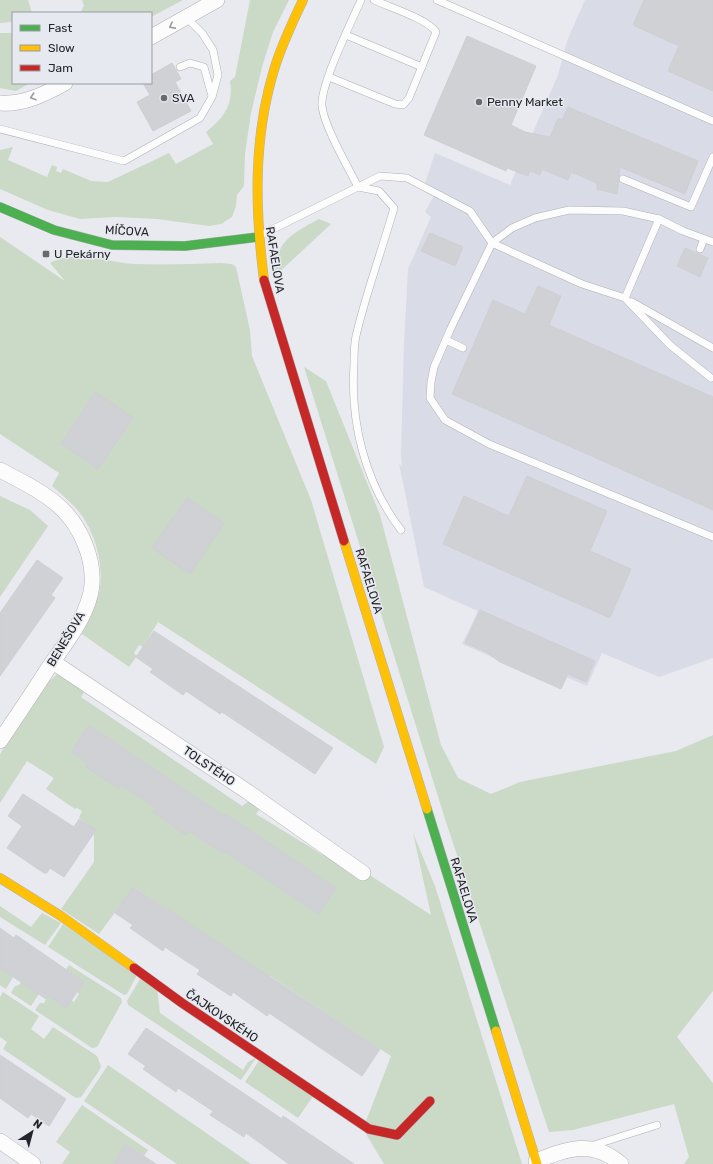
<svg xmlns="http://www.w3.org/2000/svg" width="713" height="1164" font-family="Rubik,sans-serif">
<rect width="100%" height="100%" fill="#e9eaef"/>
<!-- built -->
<path fill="#d9dbe6" d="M 585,0 L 713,0 L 713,658 L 659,677 L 602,653 L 587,686 L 509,652 L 503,662 L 462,644 L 478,611 L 424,587 L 399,463 L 402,467 L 401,455 L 404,343 L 408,269 L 431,217 L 425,212 L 437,190 L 425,183 L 435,153 L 510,185 L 558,75 L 567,41 Z"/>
<!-- green -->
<g fill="#cbd9c7">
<path d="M 0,0 L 28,0 L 32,13 L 13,13 L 13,22 L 0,23 Z"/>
<path d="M 82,0 L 183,0 L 151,17 L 151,13 L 80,13 L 84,6 Z"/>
<path d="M 250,0 L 289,0 L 273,32 L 262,67 L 251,113 L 245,154 L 244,186 L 237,195 L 236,206 L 232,217 L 221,224 L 209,226 L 157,219 L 116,217 L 80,219 L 48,210 L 0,189 L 0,150 L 13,147 L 8,160 L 47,177 L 52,165 L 57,167 L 56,171 L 61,173 L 63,169 L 91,181 L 108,182 L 169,153 L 176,164 L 213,144 L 206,132 C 224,118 234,104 230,81 L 235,77 Z"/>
<path d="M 0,33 L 13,33 L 13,83 L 30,83 L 16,91 L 0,88 Z"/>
<path d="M 319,219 L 331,224 L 275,276 C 274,242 293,233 319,219 Z"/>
<path d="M 0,237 L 65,281 L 50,263 C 77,249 107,263 135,264 C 163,265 192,264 221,263 L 232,264 L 236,267 L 250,330 L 252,356 L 311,500 L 384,747 L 376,764 L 158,622 L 143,647 L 139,645 L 134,653 L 137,656 L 129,667 L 82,634 C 89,619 97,604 100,588 C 104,560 93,525 73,505 C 66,498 59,492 52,486 L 59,473 L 0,434 Z"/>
<path d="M 304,367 L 326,381 L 380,515 L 441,745 L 458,778 L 491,794 L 520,782 L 676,751 L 713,735 L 713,991 L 677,1037 L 713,1083 L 713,1164 L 684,1164 L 689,1157 L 674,1104 L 573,1130 L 549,1132 L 445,819 Z"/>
<path d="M 0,496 L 30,510 L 48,526 L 0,597 Z"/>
<path d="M 60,672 L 92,679 L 81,697 L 242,806 L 260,793 L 269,799 L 256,814 L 323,855 L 328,848 L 431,915 L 413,833 L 435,886 L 522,1164 L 384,1164 L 363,1129 L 391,1056 L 270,976 L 269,978 L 134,887 L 99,934 L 61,909 L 94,862 L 94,829 L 79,818 L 82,811 L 77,808 L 75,809 L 46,789 L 54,778 L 27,761 L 0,803 L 0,754 L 47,683 Z"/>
<path d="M 0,906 L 31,927 L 42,913 L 61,923 L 45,945 L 0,917 Z"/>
<path d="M 63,924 L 137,975 L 127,994 L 124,995 L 48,947 Z"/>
<path d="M 0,963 L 15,974 L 6,989 L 0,985 Z"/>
<path d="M 69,965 L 121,998 L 122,1002 L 97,1047 L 92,1048 L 35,1010 L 40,1003 L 44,1003 L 48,996 L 66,1008 L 71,1000 L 74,1002 L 79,994 L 77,992 L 84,982 L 66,969 Z"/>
<path d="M 141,977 L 157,988 L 160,1013 L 243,1070 L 248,1062 L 256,1058 L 241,1080 L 128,1005 L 127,1001 Z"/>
<path d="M 23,979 L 41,991 L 31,1006 L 11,993 L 15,986 L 19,985 Z"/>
<path d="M 3,992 L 39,1016 L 31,1029 L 44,1039 L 53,1027 L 97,1056 L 101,1066 L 99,1071 L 81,1097 L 76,1098 L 3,1049 L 7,1042 L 0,1037 L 0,997 Z"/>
<path d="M 260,1059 L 314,1095 L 298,1118 L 245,1082 Z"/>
<path d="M 108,1065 L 251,1164 L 177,1164 L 84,1101 Z"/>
<path d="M 82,1105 L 148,1150 L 144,1156 L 126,1144 L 113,1164 L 62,1164 L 70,1152 L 56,1142 Z"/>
</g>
<!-- building -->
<g fill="#d0d1d5" stroke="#cfcfd3">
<path d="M 644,0 L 713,0 L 713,91 L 668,71 L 679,46 L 633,25 Z"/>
<path d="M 467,36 L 536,66 L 511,125 L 525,132 L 550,137 L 558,118 L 562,120 L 568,107 L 698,161 L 685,194 L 620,167 L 617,194 L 597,189 L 597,183 L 571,172 L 568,180 L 542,169 L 540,175 L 530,171 L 528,176 L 507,168 L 506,171 L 424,135 Z"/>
<path d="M 172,63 L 181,79 L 175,82 L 191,111 L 153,131 L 137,102 L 150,95 L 143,83 L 151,83 L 151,75 Z"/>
<path d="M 430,233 L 463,247 L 455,266 L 421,251 Z"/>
<path d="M 685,248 L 708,258 L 700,277 L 677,266 Z"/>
<path d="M 538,286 L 561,296 L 549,325 L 713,397 L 713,510 L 452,394 L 493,300 L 525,314 Z"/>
<path d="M 95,392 L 133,418 L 98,469 L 61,444 Z"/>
<path d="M 527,476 L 607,511 L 590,551 L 631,569 L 610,618 L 443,544 L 464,496 L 509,516 Z"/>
<path d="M 187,498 L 224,523 L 190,574 L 152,548 Z"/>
<path d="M 37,560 L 63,578 L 51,595 L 55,598 L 0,676 L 0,613 Z"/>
<path d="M 480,610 L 595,661 L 586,682 L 568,674 L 561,689 L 500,662 L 486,652 L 465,643 Z"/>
<path d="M 154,631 L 333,748 L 315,774 L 222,712 L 220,714 L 186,691 L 183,695 L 150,672 L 153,669 L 136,657 Z"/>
<path d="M 89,725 L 224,816 L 226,814 L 336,888 L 318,914 L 225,852 L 224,854 L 189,831 L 186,835 L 153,812 L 156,808 L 121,785 L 119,789 L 86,767 L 88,763 L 71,752 Z"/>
<path d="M 23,794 L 74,827 L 79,819 L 96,830 L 64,877 L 50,868 L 47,873 L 44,873 L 7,848 L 22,826 L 8,816 Z"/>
<path d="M 133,887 L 380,1049 L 362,1076 L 269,1013 L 267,1016 L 233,992 L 231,996 L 197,974 L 200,970 L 183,959 L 165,947 L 163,951 L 130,928 L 133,925 L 115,913 Z"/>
<path d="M 0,928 L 14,938 L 16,935 L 84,982 L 66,1008 L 48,996 L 46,999 L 0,968 Z"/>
<path d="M 146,1028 L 282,1119 L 283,1116 L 354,1164 L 289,1164 L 246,1133 L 244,1137 L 210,1115 L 213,1111 L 196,1100 L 178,1088 L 176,1092 L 143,1069 L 146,1066 L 128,1054 Z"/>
<path d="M 0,1055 L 66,1099 L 49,1126 L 31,1114 L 28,1118 L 0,1098 Z"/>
<path d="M 126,1144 L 156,1164 L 113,1164 Z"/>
</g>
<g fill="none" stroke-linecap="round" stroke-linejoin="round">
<defs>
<g id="lane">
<path d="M 361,0 C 351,23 320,85 322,106 C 324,126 348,167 358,187 L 380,176 L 407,178 L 470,211 L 492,243 L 582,284 L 625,298 L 659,219"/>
<path d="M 437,0 L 713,121"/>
<path d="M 346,35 L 422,67"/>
<path d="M 180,67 L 190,63 L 204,67 L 212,96"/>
<path d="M 329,77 L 395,104 L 403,105 L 409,98 L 436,32 C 428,19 389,7 374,0"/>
<path d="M 0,129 L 124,161 L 200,118 L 212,97 L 218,75 L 213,50 L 202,33 L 187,18"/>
<path d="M 623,179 L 691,207 L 713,157"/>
<path d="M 261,235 L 358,187 L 379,191 L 394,208 C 382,250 366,293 356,336 C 354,345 354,355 354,364 C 350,422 365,483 401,530"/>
<path d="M 713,242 L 683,231 L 659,219 L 623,211 L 569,210 L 535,218 L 512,228 L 492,243 L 450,330 L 434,367 L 431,382 L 430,398 L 445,420 L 489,444 L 713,537"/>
<path d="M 700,249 L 704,239"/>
<path d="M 625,298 L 670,345 L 711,378"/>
<path d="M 632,302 L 713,348"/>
<path d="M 446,340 L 463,348"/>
<path d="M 591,1146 L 657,1125"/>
</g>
<g id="street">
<path d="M 151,37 L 217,0"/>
<path d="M 0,103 C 23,105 45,94 65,83"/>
<path d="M 0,470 C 21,481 44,492 61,508 C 81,527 94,558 92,585 C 89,616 64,645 47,670 C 32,694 16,717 0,741"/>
<path d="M 53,662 L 248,792 L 363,873"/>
<path d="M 0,1141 L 33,1164"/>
<path d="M 536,1161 C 567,1149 592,1139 621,1164"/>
</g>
<g id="fast">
<path d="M 0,207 L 54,230 L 112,245 L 185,246 L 258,237"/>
<path d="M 427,809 L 496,1031"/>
</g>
<g id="slow">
<path d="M 264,280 C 255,209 253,139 274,70 C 281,46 292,23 303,0"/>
<path d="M 344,541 L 427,809"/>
<path d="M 0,878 L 61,916 L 134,968"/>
<path d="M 496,1031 L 537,1164"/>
</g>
<g id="jam">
<path d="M 264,280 L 344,541"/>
<path d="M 134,968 L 182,1003 L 369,1129 L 397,1135 L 430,1101"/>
</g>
</defs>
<!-- lane casing -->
<use href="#lane" stroke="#b0b0b4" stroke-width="8"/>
<!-- street casing -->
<use href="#street" stroke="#b0b0b4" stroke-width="16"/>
<!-- fast casing -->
<use href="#fast" stroke="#b0b0b4" stroke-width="10"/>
<!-- slow casing -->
<use href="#slow" stroke="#b0b0b4" stroke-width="10"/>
<!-- jam casing -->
<use href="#jam" stroke="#b0b0b4" stroke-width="10"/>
<!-- lane -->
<use href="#lane" stroke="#fcfcfd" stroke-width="7"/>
<!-- street -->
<use href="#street" stroke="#fcfcfd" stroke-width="15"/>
<!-- fast -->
<use href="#fast" stroke="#4caf50" stroke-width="9"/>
<!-- slow -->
<use href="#slow" stroke="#ffc107" stroke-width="9"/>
<!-- jam -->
<use href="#jam" stroke="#c62828" stroke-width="9"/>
</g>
<!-- one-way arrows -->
<defs><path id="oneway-chevron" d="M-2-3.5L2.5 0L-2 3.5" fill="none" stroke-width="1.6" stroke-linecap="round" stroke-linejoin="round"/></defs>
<g stroke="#9b9b9d">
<use href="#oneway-chevron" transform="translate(172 26) rotate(152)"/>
<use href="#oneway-chevron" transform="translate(33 97) rotate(162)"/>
</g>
<!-- markers -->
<g fill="#696a6e" stroke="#e7e9f1" stroke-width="1.5">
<circle cx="164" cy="98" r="4"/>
<circle cx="479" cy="102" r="4"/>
<rect x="42" y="250" width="8" height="8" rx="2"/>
</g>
<g text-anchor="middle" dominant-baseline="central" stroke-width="3" stroke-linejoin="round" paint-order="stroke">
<!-- poi labels -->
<g font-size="12" fill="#242528" stroke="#e7e9f1" text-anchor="start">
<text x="172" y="98">SVA</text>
<text x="487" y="102">Penny Market</text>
<text x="54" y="254">U Pekárny</text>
</g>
<!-- street labels -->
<g font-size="12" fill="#242528" stroke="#e7e9f1">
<text transform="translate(127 231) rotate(3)">MÍČOVA</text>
<text transform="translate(275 260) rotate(81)">RAFAELOVA</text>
<text transform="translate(369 581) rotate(73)">RAFAELOVA</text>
<text transform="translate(66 639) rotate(-59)">BENEŠOVA</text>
<text transform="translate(209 766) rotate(34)">TOLSTÉHO</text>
<text transform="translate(464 890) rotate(73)">RAFAELOVA</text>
<text transform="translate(222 1016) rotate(34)">ČAJKOVSKÉHO</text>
</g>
</g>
<!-- legend -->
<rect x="12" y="12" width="140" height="72" fill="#e7e9f1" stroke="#999ba1"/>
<rect x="20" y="25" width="20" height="6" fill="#4caf50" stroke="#999ba1"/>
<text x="48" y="32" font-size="12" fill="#242528">Fast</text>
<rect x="20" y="45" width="20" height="6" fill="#ffc107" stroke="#999ba1"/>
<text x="48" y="52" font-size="12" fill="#242528">Slow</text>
<rect x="20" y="65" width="20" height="6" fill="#c62828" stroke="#999ba1"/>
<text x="48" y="72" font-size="12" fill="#242528">Jam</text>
<!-- north arrow -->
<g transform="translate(32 1132) rotate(36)" stroke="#e7e9f1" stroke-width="3" paint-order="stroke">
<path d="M0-3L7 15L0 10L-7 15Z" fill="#242528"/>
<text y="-6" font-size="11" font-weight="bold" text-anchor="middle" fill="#242528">N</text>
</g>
</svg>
